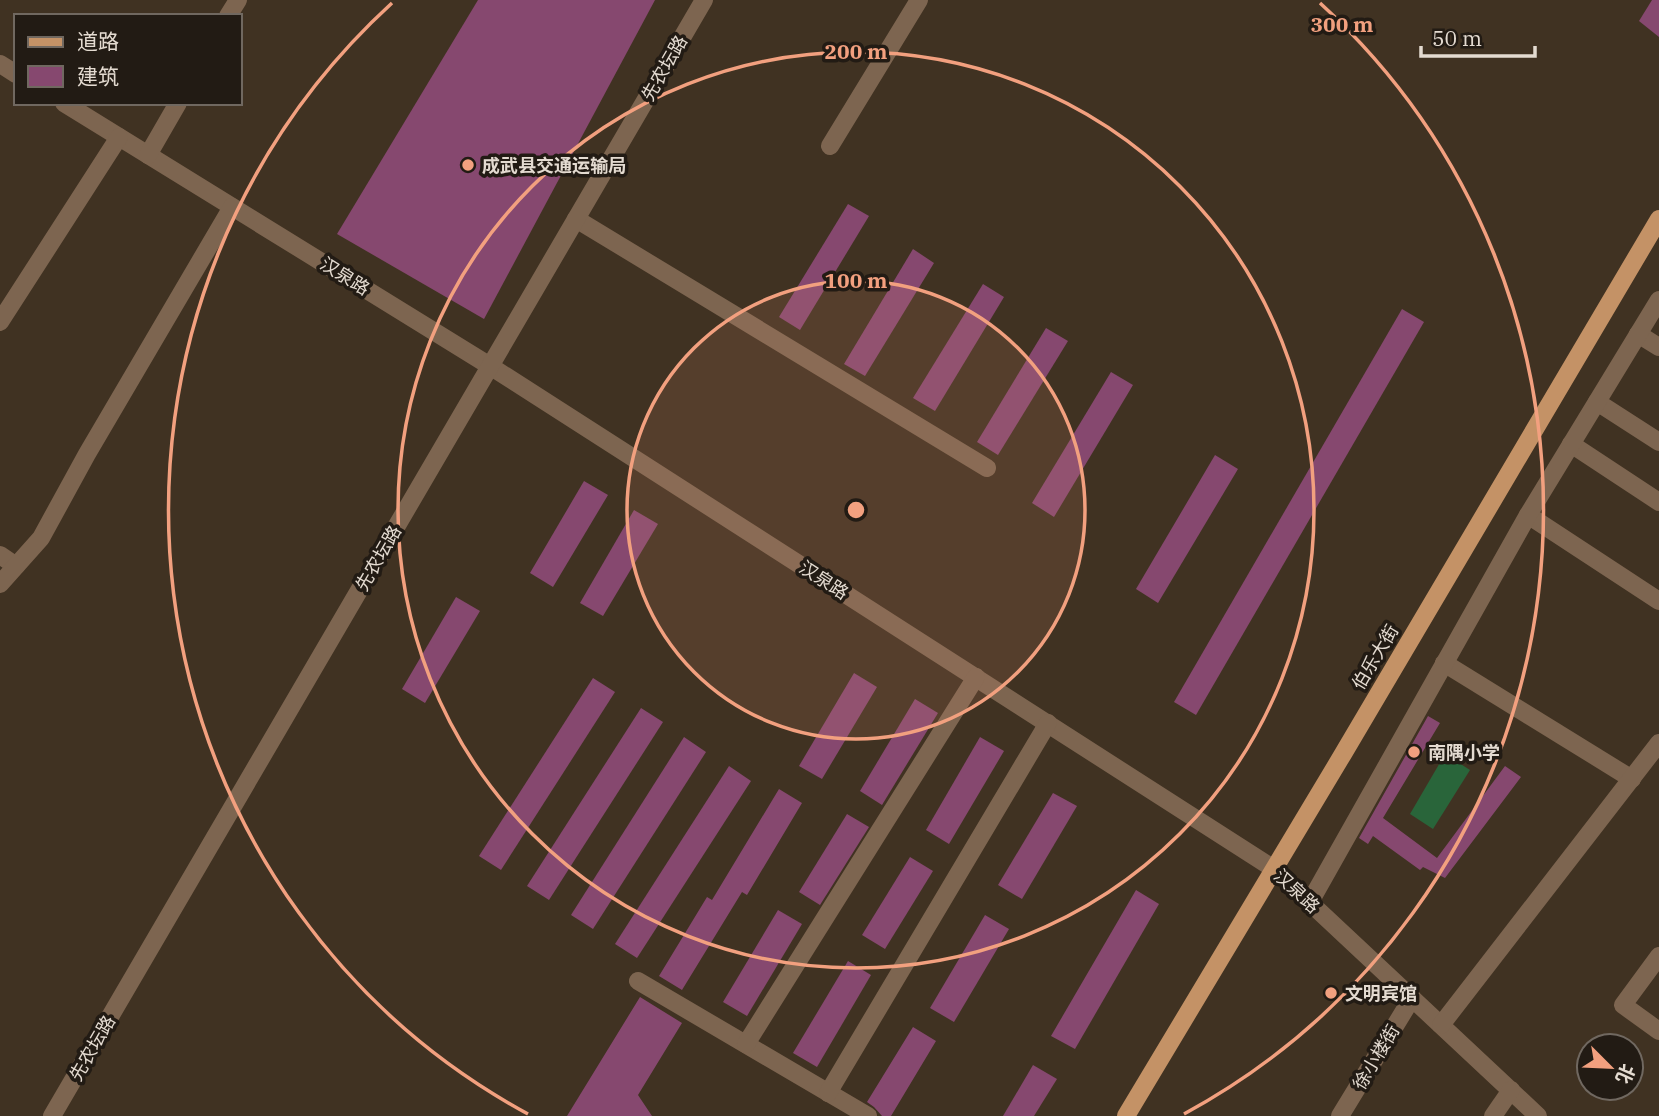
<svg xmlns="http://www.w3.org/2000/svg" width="1659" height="1116" font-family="'IBM Plex Serif','Noto Sans SC',serif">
<rect width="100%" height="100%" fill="#403222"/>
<!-- green -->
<path fill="#29653a" d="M 1445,754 L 1470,770 L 1433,829 L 1410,814 Z"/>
<!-- building -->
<g fill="#86486f">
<path d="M 478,0 L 655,0 L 484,319 L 337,234 Z"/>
<path d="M 1652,0 L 1659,0 L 1659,37 L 1639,21 Z"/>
<path d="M 848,204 L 869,216 L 800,330 L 779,317 Z"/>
<path d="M 913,249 L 934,263 L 865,376 L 844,364 Z"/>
<path d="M 983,284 L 1004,297 L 935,411 L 913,398 Z"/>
<path d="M 1402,309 L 1424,322 L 1196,715 L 1174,702 Z"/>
<path d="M 1046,328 L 1068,341 L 998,455 L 977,442 Z"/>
<path d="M 1111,372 L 1133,385 L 1054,517 L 1032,503 Z"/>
<path d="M 1215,455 L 1238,469 L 1158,603 L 1136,589 Z"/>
<path d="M 584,481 L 608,495 L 553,587 L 530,573 Z"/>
<path d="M 634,510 L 658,524 L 603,616 L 580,603 Z"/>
<path d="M 456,597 L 480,611 L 425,703 L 402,689 Z"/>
<path d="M 854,673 L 877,687 L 822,779 L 799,766 Z"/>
<path d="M 593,678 L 615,692 L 501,870 L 479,856 Z"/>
<path d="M 915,699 L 938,713 L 882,805 L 860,791 Z"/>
<path d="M 641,708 L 663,722 L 549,900 L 527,886 Z"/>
<path d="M 1428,716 L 1440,723 L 1383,818 L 1437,858 L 1505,766 L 1521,777 L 1445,878 L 1423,867 L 1420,870 L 1373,836 L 1368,844 L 1359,838 Z"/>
<path d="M 684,737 L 706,752 L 593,929 L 571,915 Z"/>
<path d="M 980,737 L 1004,751 L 949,844 L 926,830 Z"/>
<path d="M 729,766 L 751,781 L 637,958 L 615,944 Z"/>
<path d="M 779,789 L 802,803 L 747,895 L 742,892 L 682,990 L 659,976 L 707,897 L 712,900 Z"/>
<path d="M 1053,793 L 1077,806 L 1022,899 L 998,885 Z"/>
<path d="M 847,814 L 869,827 L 820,905 L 799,892 Z"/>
<path d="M 910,857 L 933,871 L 885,949 L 862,935 Z"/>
<path d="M 1136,890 L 1159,904 L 1075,1049 L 1051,1036 Z"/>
<path d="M 778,910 L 802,924 L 747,1016 L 723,1002 Z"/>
<path d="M 985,915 L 1009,929 L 954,1022 L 930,1008 Z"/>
<path d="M 848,961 L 871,975 L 817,1067 L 793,1053 Z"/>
<path d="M 640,997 L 682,1023 L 638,1095 L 652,1116 L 567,1116 Z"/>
<path d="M 913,1027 L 936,1041 L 891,1116 L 882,1116 L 874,1107 L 867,1102 Z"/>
<path d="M 1033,1065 L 1057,1079 L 1034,1116 L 1003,1116 Z"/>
</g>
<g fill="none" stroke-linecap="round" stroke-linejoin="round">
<!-- minor -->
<g stroke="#7d6550" stroke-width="18">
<path d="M 228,16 L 238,0"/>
<path d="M 0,64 L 16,74"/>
<path d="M 64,103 L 490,366 L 1274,869 L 1538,1116"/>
<path d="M 830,146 L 919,0"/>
<path d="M 148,155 L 178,103"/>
<path d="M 576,219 L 987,468"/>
<path d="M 0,322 L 119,137"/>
<path d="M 1638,334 L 1659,347"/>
<path d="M 1597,402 L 1659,442"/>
<path d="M 1571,444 L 1659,502"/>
<path d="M 1528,515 L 1659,601"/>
<path d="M 0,555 L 16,566"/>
<path d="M 0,584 L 41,538 L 87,454 L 232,207"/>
<path d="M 1444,663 L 1632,779"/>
<path d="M 1310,902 L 1528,515 L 1659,300"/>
<path d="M 1659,956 L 1623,1005 L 1659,1031"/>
<path d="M 638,981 L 868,1116"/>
<path d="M 1441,1025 L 1659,743"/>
<path d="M 746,1044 L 976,677"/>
<path d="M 828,1093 L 1048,723"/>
<path d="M 52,1116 L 704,0"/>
<path d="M 1340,1116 L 1412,998"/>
<path d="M 1493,1116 L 1511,1090"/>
</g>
<!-- major -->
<path stroke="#c49266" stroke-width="18" d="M 1126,1116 L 1343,754 L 1659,219"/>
</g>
<!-- distance rings -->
<circle cx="856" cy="510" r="229" fill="#f2a07f" fill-opacity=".12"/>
<g fill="none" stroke="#f2a07f" stroke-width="3.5">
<circle cx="856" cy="510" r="229"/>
<circle cx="856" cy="510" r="458"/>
<path d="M528 1114A687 687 0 0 1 392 3M1320 3A687 687 0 0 1 1184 1114"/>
</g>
<!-- markers -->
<g fill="#f2a07f" stroke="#221b14" stroke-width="2.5">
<circle cx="468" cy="165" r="7"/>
<circle cx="1414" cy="752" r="7"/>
<circle cx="1331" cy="993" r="7"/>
</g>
<g text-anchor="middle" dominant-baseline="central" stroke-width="7" stroke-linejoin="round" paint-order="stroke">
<!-- street labels -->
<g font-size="18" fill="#e4dbd1" stroke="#221b14">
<text transform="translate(664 68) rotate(-60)">先农坛路</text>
<text transform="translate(345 276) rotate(32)">汉泉路</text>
<text transform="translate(378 558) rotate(-60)">先农坛路</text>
<text transform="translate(824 580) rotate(33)">汉泉路</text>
<text transform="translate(1375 657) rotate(-59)">伯乐大街</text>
<text transform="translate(1297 891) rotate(43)">汉泉路</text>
<text transform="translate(92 1048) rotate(-60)">先农坛路</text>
<text transform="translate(1376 1057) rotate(-59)">徐小楼街</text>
</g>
<!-- poi labels -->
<g font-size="18" font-weight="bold" fill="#e4dbd1" stroke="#221b14" text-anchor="start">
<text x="482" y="165">成武县交通运输局</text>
<text x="1428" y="752">南隅小学</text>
<text x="1345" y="993">文明宾馆</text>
</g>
</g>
<circle cx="856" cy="510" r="10" fill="#f2a07f" stroke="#221b14" stroke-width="3.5"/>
<g font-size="21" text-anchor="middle" font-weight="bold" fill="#f2a07f" stroke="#221b14" stroke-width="7" stroke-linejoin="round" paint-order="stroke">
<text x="1342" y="32">300 m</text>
<text x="856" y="59">200 m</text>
<text x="856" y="288">100 m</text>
</g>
<!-- legend -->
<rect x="14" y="14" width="228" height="91" fill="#221b14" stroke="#706860" stroke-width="2"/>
<rect x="28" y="37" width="35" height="10" fill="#c49266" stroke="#706860" stroke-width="2"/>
<text x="77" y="49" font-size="21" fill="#e4dbd1">道路</text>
<rect x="28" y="66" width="35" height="21" fill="#86486f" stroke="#706860" stroke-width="2"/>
<text x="77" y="84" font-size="21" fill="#e4dbd1">建筑</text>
<!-- north arrow -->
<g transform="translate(1610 1067) rotate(114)"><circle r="33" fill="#221b14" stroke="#706860" stroke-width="2"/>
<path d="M0-5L12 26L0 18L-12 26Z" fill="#f2a07f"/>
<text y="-10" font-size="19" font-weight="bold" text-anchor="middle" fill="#e4dbd1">北</text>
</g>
<!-- scale -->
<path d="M1421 46v10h114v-10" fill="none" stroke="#e4dbd1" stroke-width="3.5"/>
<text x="1432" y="46" font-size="21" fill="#e4dbd1" stroke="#221b14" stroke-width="5" paint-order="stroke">50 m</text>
</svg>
